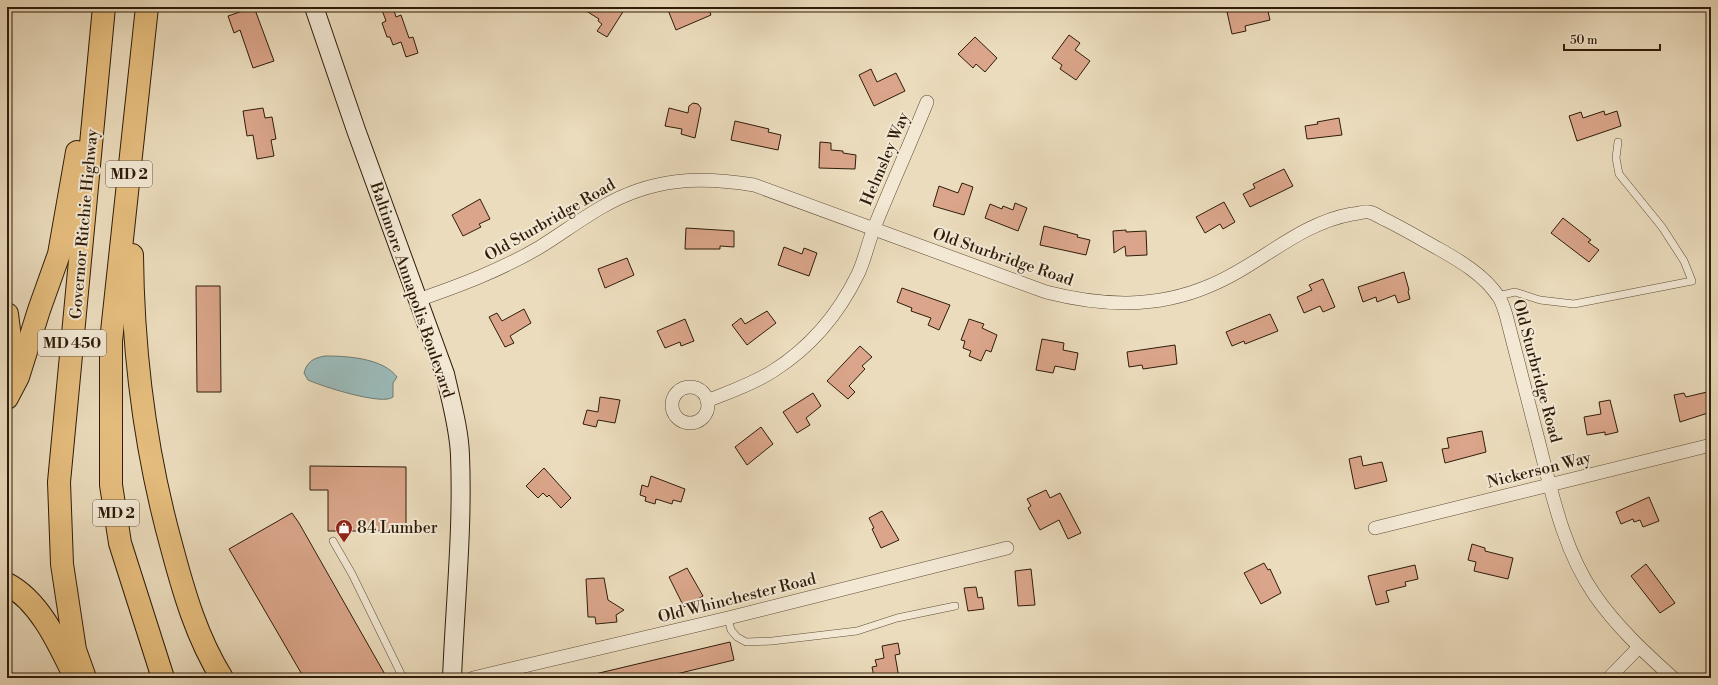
<svg xmlns="http://www.w3.org/2000/svg" width="1718" height="685" font-family="'Libre Bodoni',serif">
<rect width="100%" height="100%" fill="#ebdcbd"/>
<filter id="stains"><feTurbulence type="fractalNoise" baseFrequency=".005" numOctaves="4"/><feColorMatrix values="0 0 0 0 .2 0 0 0 0 .09 0 0 0 0 .02 0 0 0 .5 -.17"/></filter>
<radialGradient id="worn" r=".72"><stop offset=".6" stop-color="#630" stop-opacity="0"/><stop offset="1" stop-color="#630" stop-opacity=".3"/></radialGradient>
<!-- water -->
<path fill="#9bbab9" stroke="#707b73" d="M 325,356 C 347,356 383,358 397,377 L 393,383 L 393,397 C 383,406 321,386 308,380 L 304,373 C 307,362 313,358 325,356 Z"/>
<!-- building -->
<g fill="#daa58a" stroke="#2f1c09">
<path d="M 254,7 L 274,61 L 253,68 L 240,30 L 234,33 L 228,16 Z"/>
<path d="M 393,7 L 396,17 L 401,15 L 409,38 L 413,37 L 418,53 L 406,57 L 401,42 L 393,45 L 390,37 L 387,37 L 382,23 L 386,21 L 382,10 Z"/>
<path d="M 580,7 L 626,7 L 607,37 L 597,31 L 602,24 L 598,21 L 599,19 Z"/>
<path d="M 675,7 L 708,7 L 711,15 L 676,30 L 668,10 Z"/>
<path d="M 1251,7 L 1267,7 L 1270,20 L 1245,26 L 1246,31 L 1232,34 L 1227,12 Z"/>
<path d="M 1069,35 L 1080,43 L 1075,50 L 1090,61 L 1076,80 L 1060,69 L 1062,65 L 1052,58 Z"/>
<path d="M 975,37 L 997,58 L 985,72 L 976,64 L 973,68 L 958,54 Z"/>
<path d="M 871,69 L 877,82 L 896,73 L 905,91 L 874,106 L 859,75 Z"/>
<path d="M 693,103 L 698,104 L 701,108 L 695,138 L 681,134 L 682,129 L 665,126 L 669,108 L 688,113 L 689,106 Z"/>
<path d="M 263,108 L 265,118 L 272,117 L 276,139 L 271,140 L 274,156 L 257,159 L 253,135 L 247,136 L 243,111 Z"/>
<path d="M 1604,111 L 1605,115 L 1617,111 L 1621,126 L 1577,141 L 1569,116 L 1581,112 L 1583,118 Z"/>
<path d="M 1339,118 L 1342,135 L 1307,139 L 1305,126 L 1318,124 L 1317,122 Z"/>
<path d="M 735,121 L 769,129 L 768,132 L 781,135 L 778,150 L 731,140 Z"/>
<path d="M 820,142 L 831,143 L 831,150 L 843,151 L 843,153 L 856,155 L 855,169 L 819,168 Z"/>
<path d="M 1284,169 L 1293,186 L 1250,207 L 1243,194 L 1255,188 L 1253,184 Z"/>
<path d="M 962,183 L 973,187 L 964,215 L 933,206 L 939,186 L 958,193 Z"/>
<path d="M 480,199 L 490,219 L 479,224 L 481,227 L 463,236 L 452,215 Z"/>
<path d="M 1224,202 L 1235,222 L 1223,229 L 1220,224 L 1205,233 L 1196,217 Z"/>
<path d="M 1015,203 L 1027,208 L 1018,231 L 985,218 L 990,204 L 1002,209 L 1003,206 L 1013,210 Z"/>
<path d="M 1563,218 L 1591,240 L 1588,242 L 1599,250 L 1589,262 L 1551,233 Z"/>
<path d="M 1044,226 L 1078,235 L 1077,237 L 1090,240 L 1086,255 L 1040,245 Z"/>
<path d="M 686,228 L 734,231 L 734,247 L 720,246 L 720,249 L 685,249 Z"/>
<path d="M 1126,230 L 1126,232 L 1146,231 L 1147,255 L 1126,256 L 1125,246 L 1114,253 L 1113,231 Z"/>
<path d="M 784,247 L 802,254 L 804,248 L 817,253 L 809,276 L 778,265 Z"/>
<path d="M 627,258 L 634,275 L 605,288 L 598,269 Z"/>
<path d="M 1404,272 L 1409,290 L 1408,291 L 1410,299 L 1398,303 L 1395,295 L 1377,302 L 1376,297 L 1363,302 L 1358,287 Z"/>
<path d="M 1323,279 L 1335,307 L 1323,312 L 1320,306 L 1304,313 L 1297,297 L 1312,290 L 1309,285 Z"/>
<path d="M 196,286 L 220,286 L 221,392 L 197,392 Z"/>
<path d="M 902,288 L 950,305 L 939,330 L 928,325 L 931,318 L 911,311 L 912,308 L 897,302 Z"/>
<path d="M 524,309 L 531,323 L 510,336 L 514,343 L 505,347 L 489,317 L 497,313 L 502,321 Z"/>
<path d="M 767,311 L 776,323 L 747,345 L 732,325 L 741,318 L 745,324 Z"/>
<path d="M 1270,314 L 1278,331 L 1245,344 L 1244,341 L 1232,346 L 1226,332 Z"/>
<path d="M 685,319 L 694,341 L 681,346 L 680,342 L 665,348 L 657,331 Z"/>
<path d="M 969,319 L 984,324 L 982,328 L 997,335 L 991,352 L 986,350 L 981,361 L 969,356 L 971,351 L 963,348 L 965,341 L 961,340 Z"/>
<path d="M 1042,339 L 1064,343 L 1063,350 L 1078,353 L 1075,370 L 1055,366 L 1053,373 L 1036,370 Z"/>
<path d="M 1175,345 L 1177,364 L 1143,369 L 1142,365 L 1129,367 L 1127,352 Z"/>
<path d="M 860,346 L 872,357 L 862,366 L 865,369 L 849,386 L 855,392 L 848,399 L 827,381 Z"/>
<path d="M 1707,392 L 1711,412 L 1680,422 L 1674,395 L 1684,393 L 1686,397 Z"/>
<path d="M 813,393 L 821,406 L 806,418 L 810,425 L 797,433 L 783,412 Z"/>
<path d="M 600,397 L 620,400 L 615,423 L 598,420 L 596,427 L 583,424 L 587,410 L 598,412 Z"/>
<path d="M 1610,400 L 1618,432 L 1605,435 L 1605,432 L 1587,435 L 1584,417 L 1601,414 L 1599,402 Z"/>
<path d="M 761,427 L 773,444 L 747,465 L 735,447 Z"/>
<path d="M 1482,431 L 1486,452 L 1445,463 L 1442,449 L 1449,448 L 1447,438 Z"/>
<path d="M 1361,456 L 1363,466 L 1382,462 L 1387,481 L 1355,489 L 1349,459 Z"/>
<path d="M 310,466 L 406,467 L 406,531 L 328,531 L 328,490 L 310,490 Z"/>
<path d="M 544,468 L 571,498 L 561,508 L 549,495 L 547,497 L 543,493 L 538,498 L 526,486 Z"/>
<path d="M 651,476 L 685,489 L 681,502 L 673,500 L 672,504 L 656,499 L 655,504 L 645,501 L 646,497 L 640,495 L 642,485 L 648,487 Z"/>
<path d="M 1046,490 L 1050,498 L 1060,493 L 1081,533 L 1068,539 L 1059,520 L 1040,530 L 1028,508 L 1031,506 L 1027,499 Z"/>
<path d="M 1649,497 L 1659,521 L 1643,527 L 1640,520 L 1634,522 L 1633,519 L 1621,524 L 1616,512 Z"/>
<path d="M 882,511 L 899,540 L 881,548 L 872,529 L 874,528 L 869,518 Z"/>
<path d="M 292,513 L 299,523 L 387,678 L 304,678 L 229,549 Z"/>
<path d="M 1472,544 L 1485,548 L 1485,551 L 1513,558 L 1508,579 L 1474,571 L 1476,562 L 1468,560 Z"/>
<path d="M 1264,563 L 1268,570 L 1270,569 L 1281,593 L 1261,604 L 1244,573 Z"/>
<path d="M 1646,564 L 1675,603 L 1660,613 L 1631,576 Z"/>
<path d="M 1415,565 L 1418,579 L 1405,582 L 1406,586 L 1386,591 L 1389,602 L 1376,605 L 1368,576 Z"/>
<path d="M 687,568 L 703,596 L 684,607 L 669,577 Z"/>
<path d="M 1031,569 L 1035,605 L 1018,606 L 1015,571 Z"/>
<path d="M 604,578 L 608,600 L 624,610 L 616,615 L 617,622 L 596,624 L 595,617 L 588,617 L 586,579 Z"/>
<path d="M 976,587 L 978,598 L 982,597 L 984,609 L 968,611 L 964,588 Z"/>
<path d="M 730,642 L 734,660 L 660,678 L 596,678 L 595,674 Z"/>
<path d="M 898,643 L 900,654 L 895,655 L 899,678 L 874,677 L 872,667 L 877,666 L 875,660 L 884,658 L 882,646 Z"/>
</g>
<g fill="none" stroke-linecap="round" stroke-linejoin="round">
<defs>
<g id="lane">
<path d="M 1498,296 L 1515,292 L 1540,300 L 1574,304 L 1692,281 L 1684,261 L 1662,227 L 1619,174 L 1616,158 L 1618,142"/>
<path d="M 333,541 L 352,574 L 403,678"/>
<path d="M 728,618 L 731,630 L 737,637 L 746,642 L 772,641 L 857,631 L 897,618 L 955,606"/>
</g>
<g id="street">
<path d="M 418,300 C 461,285 501,270 540,247 C 561,234 581,219 602,207 C 652,178 698,176 754,185 L 1046,292 C 1101,306 1155,309 1209,286 C 1259,266 1297,224 1352,214 C 1357,214 1365,211 1369,212 C 1375,213 1381,218 1386,220 C 1404,229 1421,239 1439,249 C 1460,261 1484,275 1498,296 C 1502,301 1504,309 1506,315 C 1517,359 1529,403 1540,447 C 1553,498 1564,550 1594,594 C 1616,626 1644,652 1673,678"/>
<circle cx="690" cy="405" r="18"/>
<path d="M 707,401 C 729,392 753,384 773,371 C 811,347 839,313 858,274 C 865,259 868,243 874,228 C 891,186 910,144 927,102"/>
<path d="M 1375,528 L 1711,445"/>
<path d="M 473,678 L 728,618 L 1007,548"/>
<path d="M 1609,678 L 1639,647"/>
</g>
<path id="secondary" d="M 314,7 L 356,130 L 445,374 C 451,401 459,428 460,455 C 463,529 455,604 452,678"/>
<g id="highway">
<path d="M 147,7 L 111,341 L 111,485 L 120,543 L 163,678"/>
<path d="M 132,255 C 133,356 145,451 172,548 C 184,593 197,638 222,678"/>
<path d="M 7,314 L 10,338 L 7,363"/>
<path d="M 7,398 L 18,377 L 39,310 L 59,254 L 77,152"/>
<path d="M 7,584 C 38,600 57,640 71,669"/>
<path d="M 85,678 L 75,650 L 62,564 L 59,482 L 104,7"/>
</g>
</defs>
<!-- lane casing -->
<use href="#lane" stroke="#5e4c36" stroke-width="8"/>
<!-- street casing -->
<use href="#street" stroke="#5e4c36" stroke-width="14"/>
<!-- secondary casing -->
<use href="#secondary" stroke="#2f1c09" stroke-width="20"/>
<!-- highway casing -->
<use href="#highway" stroke="#2f1c09" stroke-width="24"/>
<!-- lane -->
<use href="#lane" stroke="#f2e8d4" stroke-width="7"/>
<!-- street -->
<use href="#street" stroke="#f2e8d4" stroke-width="13"/>
<!-- secondary -->
<use href="#secondary" stroke="#f2e8d4" stroke-width="18"/>
<!-- highway -->
<use href="#highway" stroke="#e6be7e" stroke-width="22"/>
</g>
<!-- icons -->
<defs>
<symbol id="shop-pin" viewBox="-11 -11 22 30"><path d="M0 17L-7.5 6A9.5 9.5 0 1 1 7.5 6Z" fill="#8f2418" stroke="#f2e8d4"/><path d="M-5-2.5h2.3a2.7 3.5 0 0 1 5.4 0H5L5.5 6h-11ZM-1.5-2.5h3a1.5 2.3 0 0 0-3 0Z" fill="#fff"/></symbol>
</defs>
<g fill-rule="evenodd">
<use href="#shop-pin" x="334" y="518" width="20" height="27"/>
</g>
<g text-anchor="middle" dominant-baseline="central" stroke-width="4" stroke-linejoin="round" paint-order="stroke">
<!-- shield labels -->
<g fill="#f2e8d4" stroke="#6a5946" stroke-width="1">
<rect x="106" y="161" width="46" height="26" rx="3"/>
<rect x="38" y="330" width="68" height="26" rx="3"/>
<rect x="93" y="500" width="46" height="26" rx="3"/>
</g>
<g font-size="15" font-weight="bold" fill="#2f1c09">
<text x="129" y="174">MD 2</text>
<text x="72" y="343">MD 450</text>
<text x="116" y="513">MD 2</text>
</g>
<!-- street labels -->
<g font-size="16" fill="#2f1c09" stroke="#f2e8d4">
<text transform="translate(885 159) rotate(-67)">Helmsley Way</text>
<text transform="translate(550 220) rotate(-30)">Old Sturbridge Road</text>
<text transform="translate(84 224) rotate(-85)">Governor Ritchie Highway</text>
<text transform="translate(1003 257) rotate(19)">Old Sturbridge Road</text>
<text transform="translate(412 290) rotate(71)">Baltimore Annapolis Boulevard</text>
<text transform="translate(1537 371) rotate(75)">Old Sturbridge Road</text>
<text transform="translate(1539 470) rotate(-14)">Nickerson Way</text>
<text transform="translate(737 598) rotate(-14)">Old Whinchester Road</text>
</g>
<!-- poi labels -->
<g font-size="16" fill="#2f1c09" stroke="#f2e8d4" text-anchor="start">
<text x="357" y="528">84 Lumber</text>
</g>
</g>
<!-- margin -->
<rect width="1718" height="685" fill="none" stroke="#ebdcbd" stroke-width="24"/>
<rect x="8" y="8" width="1702" height="669" fill="none" stroke="#2f1c09" stroke-width="2"/>
<rect x="12" y="12" width="1694" height="661" fill="none" stroke="#2f1c09"/>
<!-- scale -->
<path d="M1564 44v6h96v-6" fill="none" stroke="#2f1c09" stroke-width="2"/>
<text x="1570" y="44" font-size="12" fill="#2f1c09" stroke="#f2e8d4" stroke-width="3" paint-order="stroke">50 m</text>
<rect width="100%" height="100%" filter="url(#stains)"/>
<rect width="100%" height="100%" fill="url(#worn)"/>
</svg>
